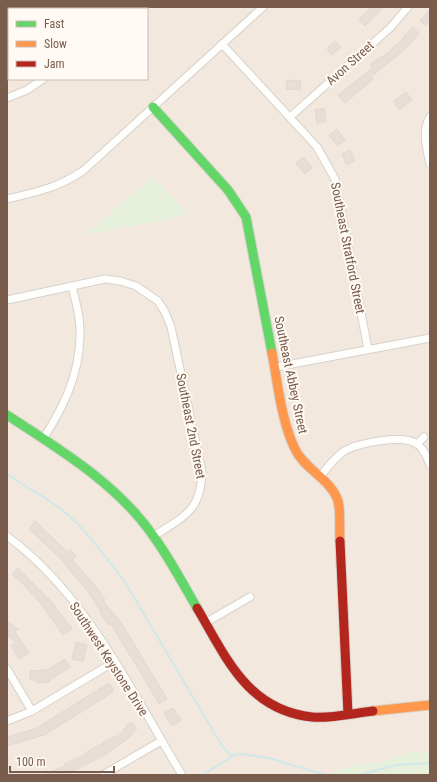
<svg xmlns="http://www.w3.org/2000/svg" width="437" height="782" font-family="'Roboto Condensed',sans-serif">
<rect width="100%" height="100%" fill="#f9f5f0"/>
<!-- residential -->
<path fill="#f2e8de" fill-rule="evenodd" d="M 7,7 L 430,7 L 430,756 L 333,772 L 331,775 L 7,775 ZM 9,9 L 147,9 L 147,79 L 9,79 Z"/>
<!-- green -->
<g fill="#e7f0db">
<path d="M 153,176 L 189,215 L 85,235 Z"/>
<path d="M 430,751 L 430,775 L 331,775 L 332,772 L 353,765 L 385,761 L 413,752 Z"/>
</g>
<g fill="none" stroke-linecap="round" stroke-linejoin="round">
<!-- stream -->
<g stroke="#d0e8ea" stroke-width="2">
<path d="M 7,474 C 27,488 48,498 67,514 C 89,533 107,559 125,582 L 222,746 L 230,755 L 242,754 L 269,758 L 326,775"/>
<path d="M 202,775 L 233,756"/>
<path d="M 359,775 L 396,765 L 430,763"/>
</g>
</g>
<!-- building -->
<g fill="#e6ded7" stroke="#e2d8d2">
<path d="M 372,7 L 384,7 L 365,26 L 359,19 Z"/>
<path d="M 430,10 L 430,21 L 426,25 L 420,21 Z"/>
<path d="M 413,27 L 419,34 L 405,49 L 371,77 L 373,79 L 345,103 L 338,95 L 373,68 L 370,65 L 382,56 L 383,57 L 404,38 L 403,37 Z"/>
<path d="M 335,41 L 341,47 L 332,55 L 327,48 Z"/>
<path d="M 287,80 L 301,81 L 300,90 L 286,89 Z"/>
<path d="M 406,92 L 412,100 L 399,110 L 394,101 Z"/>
<path d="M 324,108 L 326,121 L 317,123 L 315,110 Z"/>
<path d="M 337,129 L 345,140 L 337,146 L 329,135 Z"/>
<path d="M 350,150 L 355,161 L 347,165 L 342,154 Z"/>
<path d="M 304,157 L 312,168 L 305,174 L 296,163 Z"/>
<path d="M 35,521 L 67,552 L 70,549 L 76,556 L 72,560 L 94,584 L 105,600 L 103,601 L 122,624 L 167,699 L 159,704 L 131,656 L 130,656 L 111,624 L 109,625 L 100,614 L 101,612 L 89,593 L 60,558 L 29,529 Z"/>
<path d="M 18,568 L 49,599 L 72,629 L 63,635 L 42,605 L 24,585 L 12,574 Z"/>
<path d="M 7,621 L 18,629 L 15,632 L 29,653 L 19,659 L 11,645 L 16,642 L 7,635 Z"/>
<path d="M 76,642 L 87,645 L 83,661 L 72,659 Z"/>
<path d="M 65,659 L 70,667 L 50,680 L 50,682 L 37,683 L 37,680 L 30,680 L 30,671 L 47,670 Z"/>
<path d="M 109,683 L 114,691 L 75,716 L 44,735 L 7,746 L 7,737 L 35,729 Z"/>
<path d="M 173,708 L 181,720 L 172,726 L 164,713 Z"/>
<path d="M 130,722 L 137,728 L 129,738 L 103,756 L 65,775 L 44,775 L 65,766 L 64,764 L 85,755 L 85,753 L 116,736 L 117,738 Z"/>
</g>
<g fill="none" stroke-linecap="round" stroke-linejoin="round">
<defs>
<g id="street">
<path d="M 25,7 L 27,9"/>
<path d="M 118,9 L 120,7"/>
<path d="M 222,44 L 317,147 L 335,179 L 368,349"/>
<path d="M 7,98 L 27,90 L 43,79"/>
<path d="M 290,117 L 390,28 L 408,7"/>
<path d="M 430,117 C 421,131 427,149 430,164"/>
<path d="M 7,199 C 37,192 58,188 84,170 L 263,7"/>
<path d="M 7,300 L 105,279 L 120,281 L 136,286 L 158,301 L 165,312 L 171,327 L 202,471 C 201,512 184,516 154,536"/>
<path d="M 276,367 L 430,338"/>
<path d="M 43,439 C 63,408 79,376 80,337 C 81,320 76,303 72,286"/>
<path d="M 417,444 L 424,437"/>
<path d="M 320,477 C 327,468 334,458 343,452 C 356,443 404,434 417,444 C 424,449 427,457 430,465"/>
<path d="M 7,536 C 87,595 132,692 182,775"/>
<path d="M 205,623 L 250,597"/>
<path d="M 7,669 L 32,711"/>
<path d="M 7,721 L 32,711 L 114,662"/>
<path d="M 103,775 L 161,741"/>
</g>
<g id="fast">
<path d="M 153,107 L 228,190 L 246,217 L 272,353"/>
<path d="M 7,415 C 59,449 118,484 154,537 C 170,559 183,584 197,608"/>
</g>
<g id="slow">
<path d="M 272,353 C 278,384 281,420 295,449 C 304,469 331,479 338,501 C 341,512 339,529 340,541"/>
<path d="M 373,711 L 430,705"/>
</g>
<g id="jam">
<path d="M 340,541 L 348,714"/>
<path d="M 197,608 C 226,657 247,710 312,717 C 330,719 354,713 373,711"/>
</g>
</defs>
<!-- street casing -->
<use href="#street" stroke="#d7d1cb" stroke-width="9"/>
<!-- fast casing -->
<use href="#fast" stroke="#d9d2cb" stroke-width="11"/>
<!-- slow casing -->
<use href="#slow" stroke="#d9d2cb" stroke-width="11"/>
<!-- jam casing -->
<use href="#jam" stroke="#d9d2cb" stroke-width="11"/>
<!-- street -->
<use href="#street" stroke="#fefefd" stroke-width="7"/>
<!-- fast -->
<use href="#fast" stroke="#63d668" stroke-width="9"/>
<!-- slow -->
<use href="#slow" stroke="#ff974d" stroke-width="9"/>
<!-- jam -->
<use href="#jam" stroke="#b3261e" stroke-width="9"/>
</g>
<g text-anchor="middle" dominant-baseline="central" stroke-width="4" stroke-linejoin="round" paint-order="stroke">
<!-- street labels -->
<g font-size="13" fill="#7a5c4d" stroke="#fffaf3">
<text transform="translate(350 63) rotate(-42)">Avon Street</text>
<text transform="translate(348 248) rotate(79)">Southeast Stratford Street</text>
<text transform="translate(291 375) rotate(78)">Southeast Abbey Street</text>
<text transform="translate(191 426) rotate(79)">Southeast 2nd Street</text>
<text transform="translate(109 659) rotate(57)">Southwest Keystone Drive</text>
</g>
</g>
<!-- border -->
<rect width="437" height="782" fill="none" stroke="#7a5c4d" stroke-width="16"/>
<!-- legend -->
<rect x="8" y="8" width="140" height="72" fill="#fffaf3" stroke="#cabbb1"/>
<rect x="16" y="21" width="20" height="6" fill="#63d668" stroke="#cabbb1"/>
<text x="44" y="28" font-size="12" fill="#7a5c4d">Fast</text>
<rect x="16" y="41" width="20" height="6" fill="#ff974d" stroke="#cabbb1"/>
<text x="44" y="48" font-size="12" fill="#7a5c4d">Slow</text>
<rect x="16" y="61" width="20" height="6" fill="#b3261e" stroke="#cabbb1"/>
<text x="44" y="68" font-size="12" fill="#7a5c4d">Jam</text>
<!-- scale -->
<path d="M10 766v6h104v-6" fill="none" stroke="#7a5c4d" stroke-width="2"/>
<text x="16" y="766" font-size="12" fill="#7a5c4d" stroke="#fffaf3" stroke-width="3" paint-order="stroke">100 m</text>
</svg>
